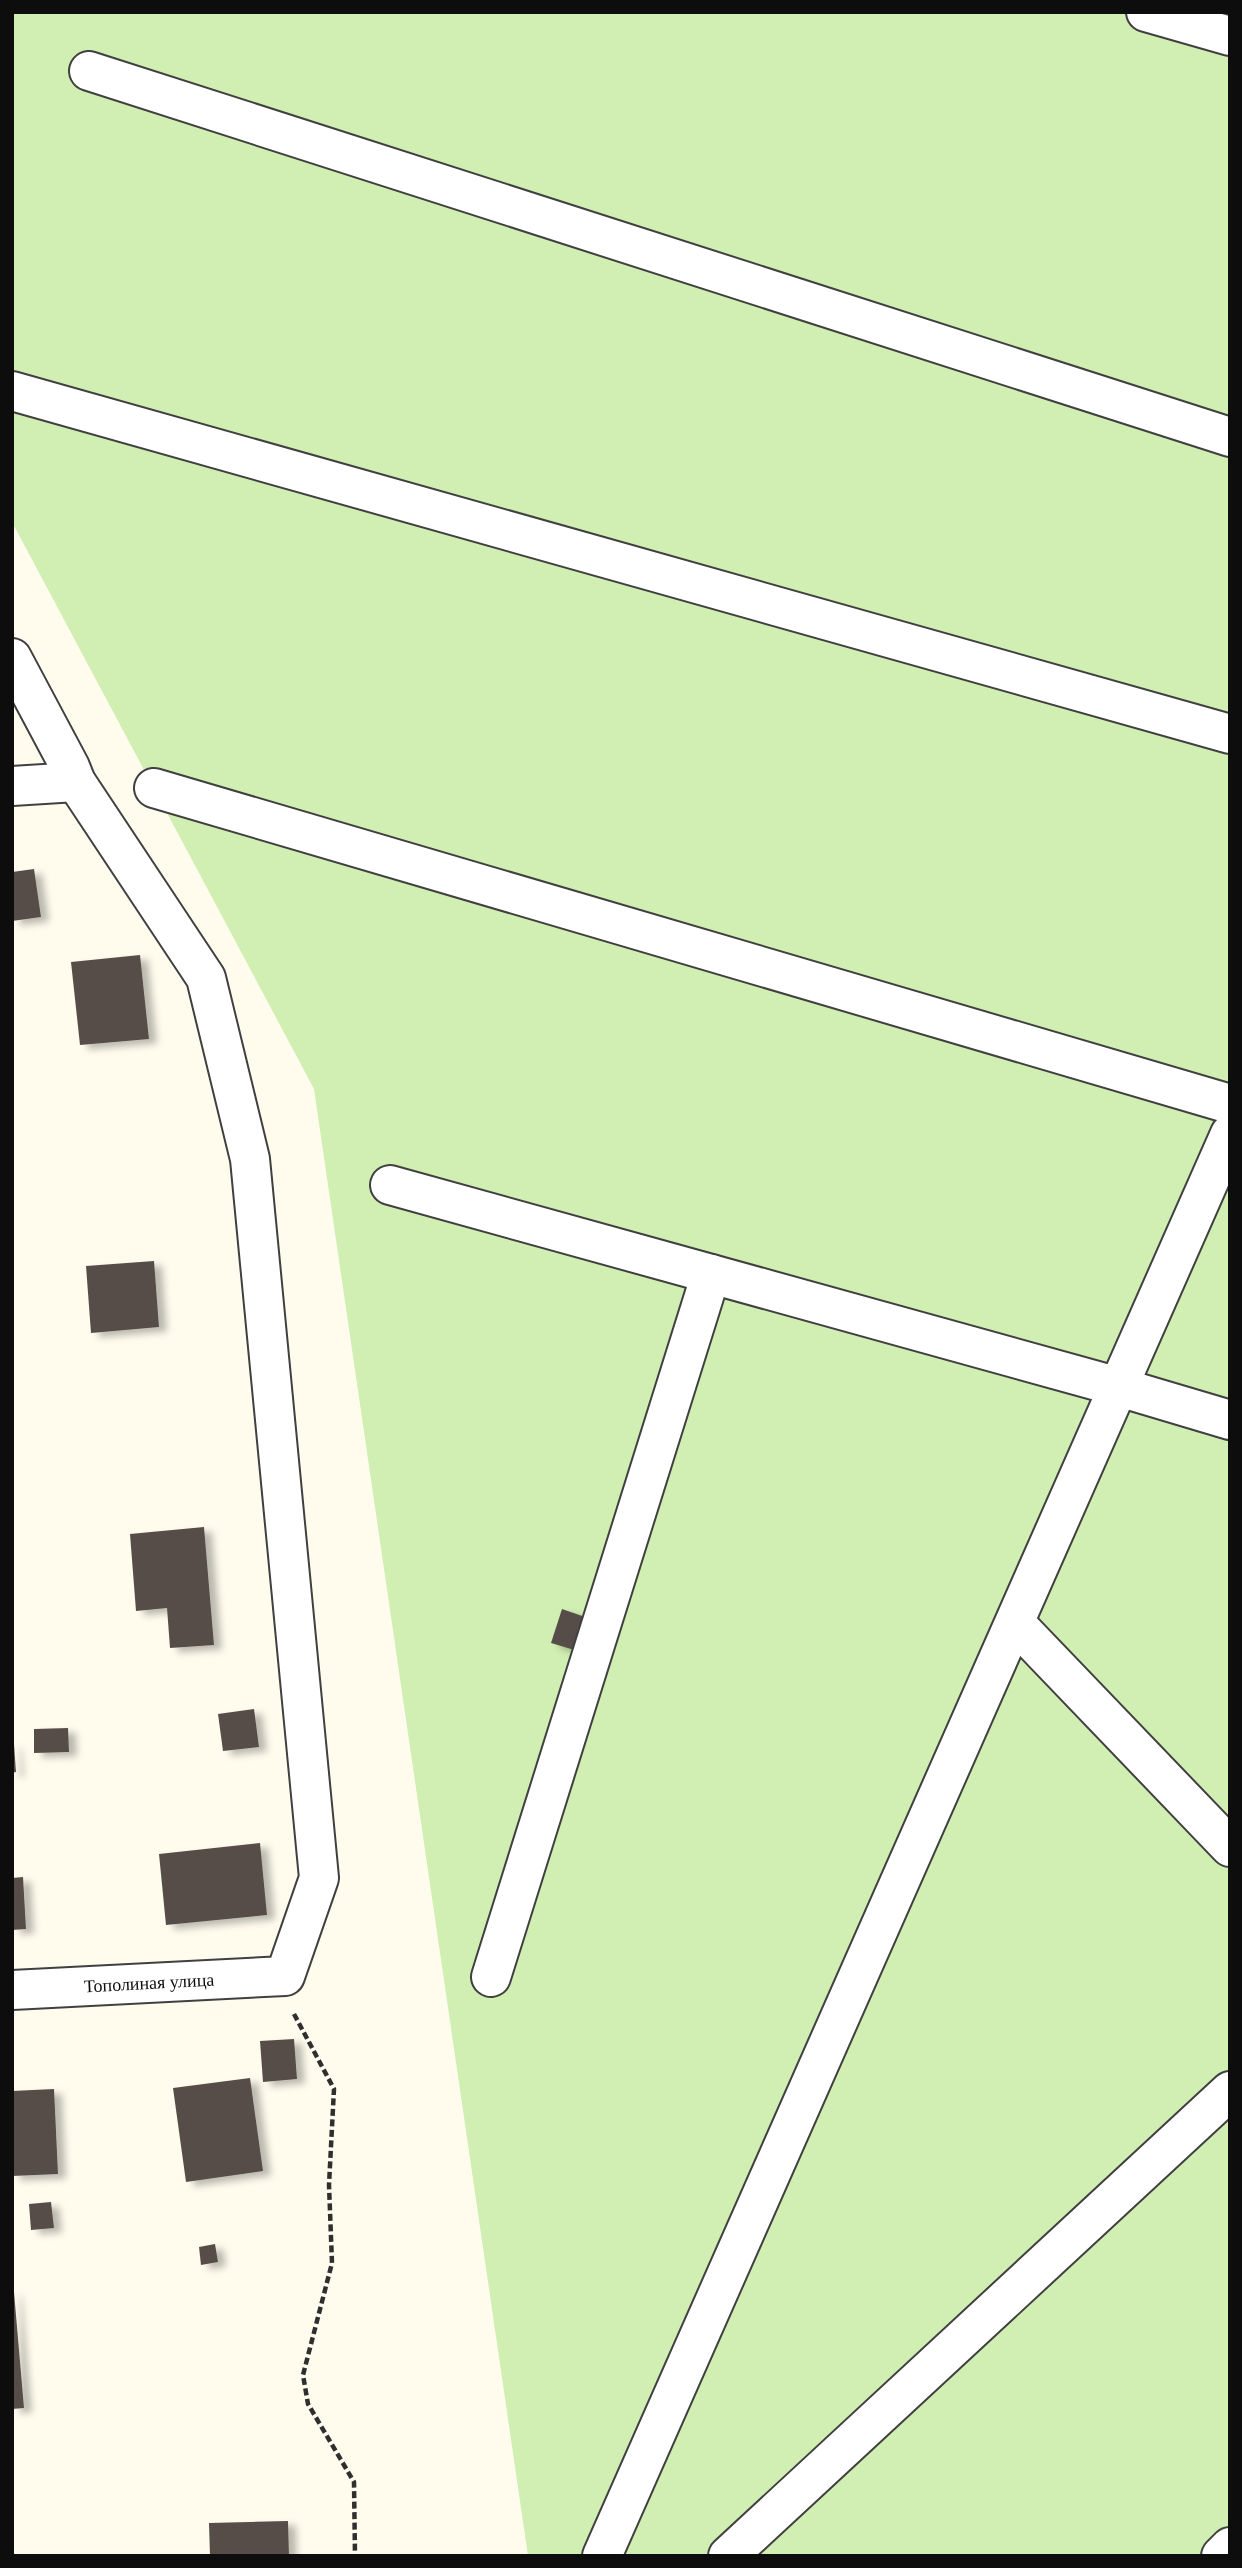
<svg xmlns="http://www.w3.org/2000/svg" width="1242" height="2568" font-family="Georgia,serif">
<defs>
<filter id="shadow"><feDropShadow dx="8" dy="4.5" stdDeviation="3.5" flood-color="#0004"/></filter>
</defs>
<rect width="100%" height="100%" fill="#fffcee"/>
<!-- green -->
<path fill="#d1eeb3" d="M 12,12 L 1230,12 L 1230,2556 L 528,2556 L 314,1089 L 12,522 Z"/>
<!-- building -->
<g fill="#574e49" filter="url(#shadow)">
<path d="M 34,869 L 41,917 L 12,921 L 12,872 Z"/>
<path d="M 140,955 L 149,1039 L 80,1045 L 71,962 Z"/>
<path d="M 154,1261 L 159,1327 L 91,1333 L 86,1266 Z"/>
<path d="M 204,1527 L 214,1645 L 170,1648 L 167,1608 L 136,1611 L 130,1534 Z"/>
<path d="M 562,1609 L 591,1619 L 581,1652 L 551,1643 Z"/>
<path d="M 254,1709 L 259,1747 L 223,1751 L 218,1714 Z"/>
<path d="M 68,1728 L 69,1752 L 34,1753 L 34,1729 Z"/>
<path d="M 12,1744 L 14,1744 L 16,1772 L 12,1773 Z"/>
<path d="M 260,1843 L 267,1915 L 166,1925 L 159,1854 Z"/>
<path d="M 23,1877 L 26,1929 L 12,1930 L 12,1878 Z"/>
<path d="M 294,2039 L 297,2079 L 263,2082 L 260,2041 Z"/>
<path d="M 250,2078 L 263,2171 L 186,2182 L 173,2088 Z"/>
<path d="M 54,2089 L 58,2174 L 12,2176 L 12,2091 Z"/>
<path d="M 51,2202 L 54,2228 L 31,2230 L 29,2204 Z"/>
<path d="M 215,2244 L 218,2262 L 201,2265 L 199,2247 Z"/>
<path d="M 12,2292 L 14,2292 L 24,2408 L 12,2409 Z"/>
<path d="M 288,2521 L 289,2556 L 210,2556 L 209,2523 Z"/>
</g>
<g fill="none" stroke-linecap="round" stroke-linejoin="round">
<defs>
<g id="minor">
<path d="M 1146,12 L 1230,36"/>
<path d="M 89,71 L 1230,437"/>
<path d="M 12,391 L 1230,734"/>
<path d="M 12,658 L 70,767 L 76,782 L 206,978 L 250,1159 L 319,1878 L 285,1976 L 12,1990"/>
<path d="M 12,786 L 76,782"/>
<path d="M 154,788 L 1230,1104"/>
<path d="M 390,1185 L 1119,1387 L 1230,1420"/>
<path d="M 1015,1623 L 1230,1847"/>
<path d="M 491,1977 L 711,1274"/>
<path d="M 602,2556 L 1230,1134"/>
<path d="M 728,2556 L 1230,2091"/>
<path d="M 1221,2556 L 1230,2547"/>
</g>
</defs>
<!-- minor casing -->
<use href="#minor" stroke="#404040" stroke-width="42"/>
<!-- path -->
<path stroke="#2f2f2f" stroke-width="4.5" stroke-dasharray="7 3.5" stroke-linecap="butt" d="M 294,2014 L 334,2089 L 329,2185 L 332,2263 L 303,2375 L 308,2404 L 354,2482 L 355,2556"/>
<!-- minor -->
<use href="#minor" stroke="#fff" stroke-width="38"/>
</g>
<g text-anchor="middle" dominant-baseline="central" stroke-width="7" stroke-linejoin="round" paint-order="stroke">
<!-- street labels -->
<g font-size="18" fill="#0d0d0d" stroke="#fff">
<text transform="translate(149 1983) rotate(-3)">Тополиная улица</text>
</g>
</g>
<!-- border -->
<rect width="1242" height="2568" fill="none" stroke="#0d0d0d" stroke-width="28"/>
</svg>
